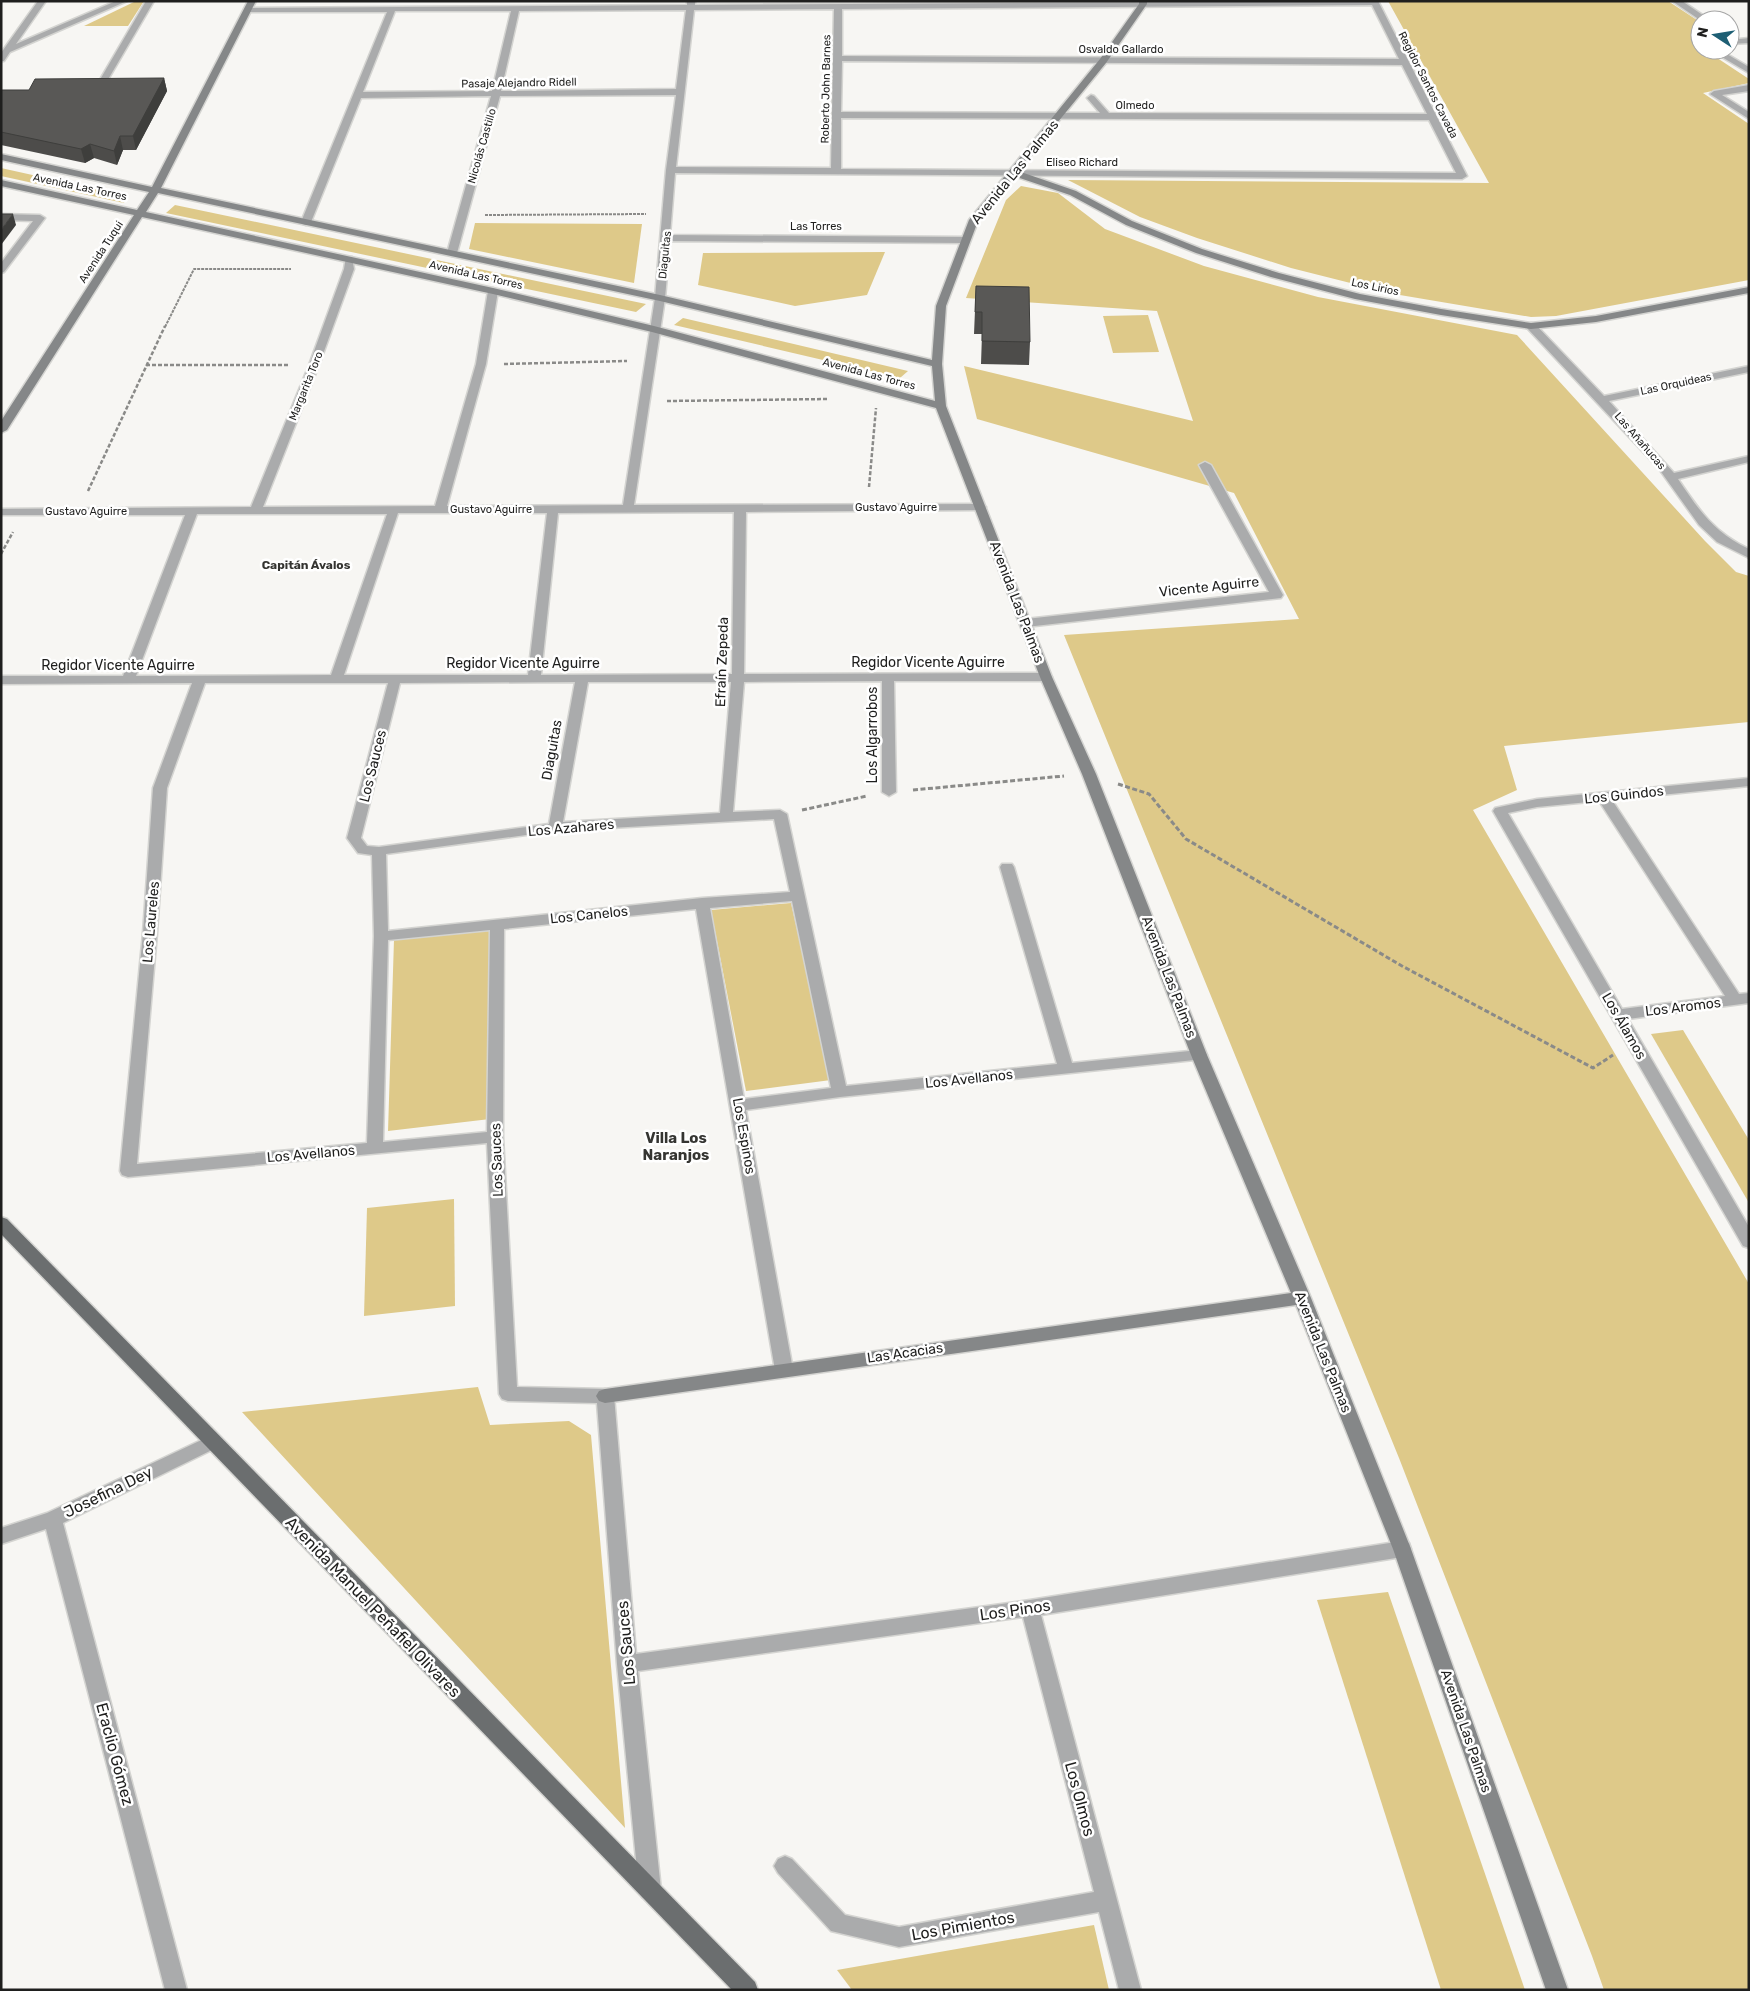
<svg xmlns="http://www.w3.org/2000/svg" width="1750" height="1991" font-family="Rubik,sans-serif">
<rect width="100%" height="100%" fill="#f7f6f3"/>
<!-- green -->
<g fill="#dec989">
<path d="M 136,1 L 144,1 L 128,26 L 84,26 Z"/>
<path d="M 1388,1 L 1668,1 L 1700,22 L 1700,40 L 1693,42 L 1700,47 L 1700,50 L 1705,50 L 1749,79 L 1749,83 L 1703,93 L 1749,124 L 1749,280 L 1556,316 L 1531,317 L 1394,294 L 1291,268 L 1197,238 L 1140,217 L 1068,180 L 1489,183 Z"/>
<path d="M 1,168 L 127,196 L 124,203 L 1,176 Z"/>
<path d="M 1021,186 L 1058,193 L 1105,229 L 1204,266 L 1318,297 L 1517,335 L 1705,541 L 1736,572 L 1749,576 L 1749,722 L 1504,746 L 1517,790 L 1473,810 L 1749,1284 L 1749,1990 L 1604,1990 L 1592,1956 L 1399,1458 L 1064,635 L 1299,619 L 1234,493 L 977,419 L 964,366 L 1193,421 L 1157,311 L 966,298 L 1006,200 Z"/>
<path d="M 175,205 L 646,304 L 636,312 L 166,213 Z"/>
<path d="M 475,223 L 642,224 L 634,283 L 469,249 Z"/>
<path d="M 885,252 L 867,295 L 795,306 L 698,285 L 703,253 Z"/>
<path d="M 1148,315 L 1159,352 L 1113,353 L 1103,316 Z"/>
<path d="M 683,318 L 908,371 L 900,378 L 674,325 Z"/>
<path d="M 791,903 L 831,1080 L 746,1091 L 711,910 Z"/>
<path d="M 489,930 L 490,1119 L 388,1131 L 394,939 Z"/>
<path d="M 1683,1030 L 1749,1140 L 1749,1203 L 1651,1034 Z"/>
<path d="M 454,1199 L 455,1306 L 364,1316 L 367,1208 Z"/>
<path d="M 478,1387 L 490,1425 L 569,1421 L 591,1435 L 625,1828 L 242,1412 Z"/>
<path d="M 1388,1592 L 1525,1990 L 1441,1990 L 1317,1600 Z"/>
<path d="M 1094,1925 L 1109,1990 L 852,1990 L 837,1970 Z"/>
</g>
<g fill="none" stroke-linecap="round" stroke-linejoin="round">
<defs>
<g id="street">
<path d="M 38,1 L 46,1 L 16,44 L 116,1 L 127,1 L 10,52 L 4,61 L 1,61 L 1,53 Z"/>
<path d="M 146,1 L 154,1 L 106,83 L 99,85 L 98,83 Z"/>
<path d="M 687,1 L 695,1 L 695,5 L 1378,1 L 1467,176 L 1462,179 L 675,173 L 670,235 L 965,237 L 970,240 L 965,243 L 670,241 L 665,298 L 634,505 L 980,504 L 986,507 L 980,510 L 746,512 L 744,674 L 1046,673 L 1052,677 L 1046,681 L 894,681 L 896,792 L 889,796 L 882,792 L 882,681 L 744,682 L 733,812 L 780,810 L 787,814 L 846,1086 L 1057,1064 L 1000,867 L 1002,864 L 1012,864 L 1014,867 L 1072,1063 L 1199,1050 L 1204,1051 L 1207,1055 L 1204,1059 L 840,1097 L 746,1110 L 793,1370 L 790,1375 L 784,1377 L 778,1375 L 775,1370 L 696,909 L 504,929 L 503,1137 L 517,1387 L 605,1389 L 611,1391 L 614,1396 L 636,1654 L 1030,1600 L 1402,1541 L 1409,1543 L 1411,1549 L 1409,1555 L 1402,1557 L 1041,1615 L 1141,1990 L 1119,1990 L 1099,1912 L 899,1947 L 831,1931 L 778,1873 L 774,1866 L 778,1859 L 785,1856 L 792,1859 L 845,1915 L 899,1927 L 1094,1892 L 1023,1617 L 638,1671 L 661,1890 L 658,1897 L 650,1900 L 642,1897 L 639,1890 L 617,1664 L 597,1403 L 508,1401 L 502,1399 L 499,1394 L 487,1143 L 128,1177 L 122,1175 L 120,1171 L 143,933 L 153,788 L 192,683 L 1,684 L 1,676 L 123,676 L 185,515 L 1,515 L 1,509 L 251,507 L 309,365 L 344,269 L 346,257 L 352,257 L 354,269 L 319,365 L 263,507 L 435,506 L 476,364 L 488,291 L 493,288 L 498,291 L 486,364 L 447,506 L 623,505 L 655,298 L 666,170 L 676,95 L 500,96 L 457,253 L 452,256 L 447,253 L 491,96 L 361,98 L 311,222 L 306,225 L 303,224 L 301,222 L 387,12 L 248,12 L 244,10 L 248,8 L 687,5 ZM 1372,5 L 1399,59 L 842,56 L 842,9 ZM 834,9 L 831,168 L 676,167 L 694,10 ZM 686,10 L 676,89 L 501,91 L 519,11 ZM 395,11 L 511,11 L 492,91 L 363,92 ZM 842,61 L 1402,65 L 1427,114 L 1109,113 L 1094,96 L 1091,95 L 1087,98 L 1100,113 L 841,112 ZM 841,118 L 1429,120 L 1456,173 L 841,169 ZM 734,512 L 732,674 L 541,675 L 558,513 ZM 398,513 L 547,513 L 528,675 L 344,675 ZM 197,514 L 387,514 L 331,675 L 136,676 ZM 575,682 L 549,824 L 379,847 L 367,846 L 361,838 L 400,683 ZM 588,682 L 731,682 L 720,813 L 563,822 ZM 205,683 L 388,683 L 347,838 L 358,853 L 372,855 L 374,936 L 367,1143 L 137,1164 L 157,933 L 167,788 ZM 774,819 L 790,892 L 702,898 L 388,931 L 386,854 L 555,831 ZM 792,901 L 831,1088 L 744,1099 L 710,908 ZM 490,930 L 487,1132 L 383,1142 L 388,940 Z"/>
<path d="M 1672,1 L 1682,1 L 1710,20 L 1700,20 Z"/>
<path d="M 1749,38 L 1749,43 L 1730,44 L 1730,40 Z"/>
<path d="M 1710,50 L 1720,50 L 1749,67 L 1749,73 Z"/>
<path d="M 1749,85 L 1749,91 L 1722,95 L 1749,112 L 1749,119 L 1710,94 L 1714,91 Z"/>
<path d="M 1,214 L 40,215 L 45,218 L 4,272 L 1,273 L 1,263 L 33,221 L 1,220 Z"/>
<path d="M 1531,323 L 1535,324 L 1604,396 L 1749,366 L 1749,372 L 1609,401 L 1674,473 L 1749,456 L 1749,462 L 1678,479 C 1699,510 1713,532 1749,549 L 1749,558 L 1717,542 L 1699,525 L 1659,469 L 1527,328 L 1526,326 Z"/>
<path d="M 1205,462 L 1211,465 L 1283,595 L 1281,598 L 1026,627 L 1022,626 L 1020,623 L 1026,619 L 1269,592 L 1199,465 Z"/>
<path d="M 1749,778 L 1749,786 L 1612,800 L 1739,994 L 1749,993 L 1749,1003 L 1628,1019 L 1749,1227 L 1749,1248 L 1743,1246 L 1493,811 L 1495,808 L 1537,799 ZM 1599,801 L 1725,996 L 1622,1009 L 1508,813 L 1537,807 Z"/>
<path d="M 212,1435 L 218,1437 L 221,1442 L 218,1447 L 63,1523 L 187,1990 L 165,1990 L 46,1529 L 1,1544 L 1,1528 L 47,1513 Z"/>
</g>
<path id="secondary" d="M 248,1 L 256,1 L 161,188 L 660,295 L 932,360 L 936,306 L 969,220 L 1100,59 L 1139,4 L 1139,1 L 1147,1 L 1147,4 L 1106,63 L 1018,171 L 1076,191 L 1132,221 L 1202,249 L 1279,273 L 1360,294 L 1441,309 L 1531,323 L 1596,316 L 1749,287 L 1749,293 L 1596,322 L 1531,329 L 1441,315 L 1355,299 L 1271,277 L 1196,253 L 1126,225 L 1070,195 L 1014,176 L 978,221 L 946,306 L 942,364 L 946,406 L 1052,677 L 1096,774 L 1207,1055 L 1311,1298 L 1411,1549 L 1568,1990 L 1546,1990 L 1393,1549 L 1296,1305 L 605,1403 L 599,1401 L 596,1396 L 599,1391 L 605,1389 L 1291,1293 L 1191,1055 L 1082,774 L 1040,677 L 936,408 L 652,332 L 493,294 L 142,217 L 7,430 L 1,433 L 1,421 L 134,215 L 1,186 L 1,180 L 137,210 L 149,192 L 1,160 L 1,154 L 152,187 ZM 158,193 L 660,301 L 932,366 L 935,401 L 654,326 L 493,288 L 146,212 Z"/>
<path id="primary" d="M 1,1217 L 7,1219 L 755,1982 L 758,1990 L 732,1990 L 1,1234 Z"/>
</defs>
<!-- street casing -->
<use href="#street" stroke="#d4d4d1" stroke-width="3"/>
<!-- secondary casing -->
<use href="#secondary" stroke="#d4d4d1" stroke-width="3"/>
<!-- primary casing -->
<use href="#primary" stroke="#d4d4d1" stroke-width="3"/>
<!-- path-far2 -->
<g stroke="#8a8a88" stroke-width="2" stroke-dasharray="3 1" stroke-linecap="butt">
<path d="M 485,215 L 646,214"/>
<path d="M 165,327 L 194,269 L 291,269"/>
</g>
<!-- path-far1 -->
<g stroke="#8a8a88" stroke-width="2.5" stroke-dasharray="4 2" stroke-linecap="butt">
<path d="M 504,364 L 627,361"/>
<path d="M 146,365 L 290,365"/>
<path d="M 667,401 L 828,399"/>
<path d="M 869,487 L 876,408"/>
<path d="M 88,491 L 165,326"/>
<path d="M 1,554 L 13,532"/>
</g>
<!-- path -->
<g stroke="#8a8a88" stroke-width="3" stroke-dasharray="5 2.5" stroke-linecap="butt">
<path d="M 1118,784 L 1149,794 L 1186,839 L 1402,966 L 1593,1068 L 1613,1055"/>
<path d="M 913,790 L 1064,776"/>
<path d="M 802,810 L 867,796"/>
</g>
<!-- street -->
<use href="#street" fill="#aaabac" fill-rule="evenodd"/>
<!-- secondary -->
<use href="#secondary" fill="#858788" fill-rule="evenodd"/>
<!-- primary -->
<use href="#primary" fill="#6b6e6f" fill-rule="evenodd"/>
</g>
<!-- wall -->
<g fill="#4d4c4a">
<path d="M 164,78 L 167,91 L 136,150 L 123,150 L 117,165 L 94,158 L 85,163 L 1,145 L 1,90 L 29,90 Z"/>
<path d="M 976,286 L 1030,342 L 1029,365 L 981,364 L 982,334 L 974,334 Z"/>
</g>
<!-- shaded-wall -->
<g fill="#3e3e3c">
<path d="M 164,78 L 167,91 L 136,150 L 133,136 Z"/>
<path d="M 120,136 L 123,150 L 117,165 L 114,151 Z"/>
<path d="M 90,144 L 94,158 L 85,163 L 81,149 Z"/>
<path d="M 13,214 L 16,225 L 1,245 L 1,230 Z"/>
</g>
<!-- building -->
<g fill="#595856" stroke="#3e3e3c">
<path d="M 164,78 L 133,136 L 120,136 L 114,151 L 90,144 L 81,149 L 1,132 L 1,90 L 29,90 L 35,79 Z"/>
<path d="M 1,214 L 13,214 L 1,230 Z"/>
<path d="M 976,286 L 1029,287 L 1030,342 L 982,341 L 982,312 L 975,312 Z"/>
</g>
<g text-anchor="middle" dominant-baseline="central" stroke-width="5" stroke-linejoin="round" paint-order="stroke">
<!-- far-street labels -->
<g font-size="11" fill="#1f1f1e" stroke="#fff">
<text x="1121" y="49">Osvaldo Gallardo</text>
<text transform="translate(519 83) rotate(-1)">Pasaje Alejandro Ridell</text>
<text transform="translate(1428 85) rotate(63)">Regidor Santos Cavada</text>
<text transform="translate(826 89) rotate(-89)">Roberto John Barnes</text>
<text x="1135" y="105">Olmedo</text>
<text transform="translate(482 146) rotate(-74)">Nicolás Castillo</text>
<text x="1082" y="162">Eliseo Richard</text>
<text transform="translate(80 187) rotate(12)">Avenida Las Torres</text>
<text x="816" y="226">Las Torres</text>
<text transform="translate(101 252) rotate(-57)">Avenida Tuqui</text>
<text transform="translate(665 255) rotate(-84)">Diaguitas</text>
<text transform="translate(476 275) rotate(13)">Avenida Las Torres</text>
<text transform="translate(1375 287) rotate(12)">Los Lirios</text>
<text transform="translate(869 374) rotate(15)">Avenida Las Torres</text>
<text transform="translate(1676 384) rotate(-12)">Las Orquideas</text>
<text transform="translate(306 386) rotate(-68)">Margarita Toro</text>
<text transform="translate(1640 441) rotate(49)">Las Añañucas</text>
<text x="896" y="507">Gustavo Aguirre</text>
<text x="491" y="509">Gustavo Aguirre</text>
<text x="86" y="511">Gustavo Aguirre</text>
</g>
<!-- far-neighbourhood labels -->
<g font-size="12" font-weight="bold" fill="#353532" stroke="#fff">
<text x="306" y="565">Capitán Ávalos</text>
</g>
<!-- street labels -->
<g font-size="14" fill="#1f1f1e" stroke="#fff">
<text transform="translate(1015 172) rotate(-51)">Avenida Las Palmas</text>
<text transform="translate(1209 587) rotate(-6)">Vicente Aguirre</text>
<text transform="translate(1017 602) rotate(69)">Avenida Las Palmas</text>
<text transform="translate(722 662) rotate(-88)">Efraín Zepeda</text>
<text x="928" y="662">Regidor Vicente Aguirre</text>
<text x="523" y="663">Regidor Vicente Aguirre</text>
<text x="118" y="665">Regidor Vicente Aguirre</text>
<text transform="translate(872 735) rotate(-90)">Los Algarrobos</text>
<text transform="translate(552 750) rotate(-80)">Diaguitas</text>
<text transform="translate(373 766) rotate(-76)">Los Sauces</text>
<text transform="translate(1624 795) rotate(-6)">Los Guindos</text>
<text transform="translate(571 828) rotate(-5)">Los Azahares</text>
<text transform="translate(589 915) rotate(-6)">Los Canelos</text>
<text transform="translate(151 922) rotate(-85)">Los Laureles</text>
<text transform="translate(1169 977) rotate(69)">Avenida Las Palmas</text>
<text transform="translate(1683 1007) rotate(-7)">Los Aromos</text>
<text transform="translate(1624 1026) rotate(60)">Los Álamos</text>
<text transform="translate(969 1079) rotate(-6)">Los Avellanos</text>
<text transform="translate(744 1136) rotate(80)">Los Espinos</text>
<text transform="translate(311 1154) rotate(-5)">Los Avellanos</text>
<text transform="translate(497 1160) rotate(-92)">Los Sauces</text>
<text transform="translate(1323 1352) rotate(68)">Avenida Las Palmas</text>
<text transform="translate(905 1353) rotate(-8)">Las Acacias</text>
<text transform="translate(1466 1731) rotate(71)">Avenida Las Palmas</text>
</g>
<!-- neighbourhood labels -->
<g font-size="15" font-weight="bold" fill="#353532" stroke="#fff">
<text x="676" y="1138">Villa Los<tspan x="676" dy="17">Naranjos</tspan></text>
</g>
<!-- near-street labels -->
<g font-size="16" fill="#1f1f1e" stroke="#fff">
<text transform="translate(108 1492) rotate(-26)">Josefina Dey</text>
<text transform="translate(373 1607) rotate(46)">Avenida Manuel Peñafiel Olivares</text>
<text transform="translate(1015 1610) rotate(-8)">Los Pinos</text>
<text transform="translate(626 1643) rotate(-95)">Los Sauces</text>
<text transform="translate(115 1754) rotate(75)">Eraclio Gómez</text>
<text transform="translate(1080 1799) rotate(75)">Los Olmos</text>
<text transform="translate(963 1926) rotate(-10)">Los Pimientos</text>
</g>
</g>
<!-- border -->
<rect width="1750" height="1991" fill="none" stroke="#1f1f1e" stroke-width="5"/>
<!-- north arrow -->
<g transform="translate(1715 35) rotate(282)"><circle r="24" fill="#ffffff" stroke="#a5a5a5"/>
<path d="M0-4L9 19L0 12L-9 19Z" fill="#1e5f74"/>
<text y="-8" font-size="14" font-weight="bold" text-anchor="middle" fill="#1f1f1e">N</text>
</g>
</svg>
